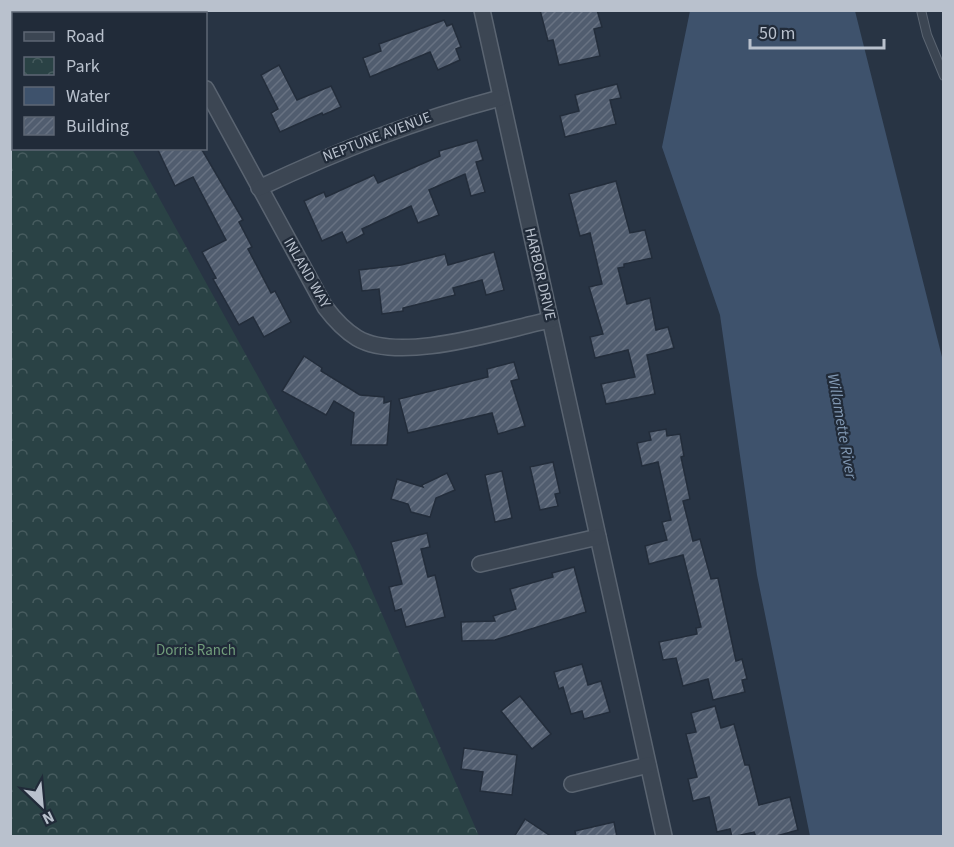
<svg xmlns="http://www.w3.org/2000/svg" width="954" height="847" font-family="'Source Sans 3',sans-serif">
<defs>
<pattern id="park-crowns" width="20" height="18" patternUnits="userSpaceOnUse" patternTransform="scale(1.5)"><rect width="20" height="18" fill="#2a4245"/><path d="M2 6a3 3 0 1 1 6 0M12 15a3 3 0 1 1 6 0" fill="none" stroke="#475c5f"/></pattern>
<pattern id="building-hatch" width="6" height="6" patternUnits="userSpaceOnUse" patternTransform="scale(1.5)"><rect width="6" height="6" fill="#515d6f"/><path d="M-1 1l2-2M0 6l6-6M5 7l2-2" fill="none" stroke="#687282"/></pattern>
</defs>
<rect width="100%" height="100%" fill="#283444"/>
<!-- park -->
<path fill="url(#park-crowns)" d="M 10,11 L 56,11 L 58,13 L 14,14 L 14,148 L 132,149 L 354,550 L 479,836 L 11,836 Z"/>
<!-- water -->
<path fill="#3e526c" d="M 690,11 L 855,11 L 943,361 L 943,836 L 810,836 L 757,575 L 720,315 L 662,147 Z"/>
<!-- building -->
<g fill="url(#building-hatch)" stroke="#232d3b" stroke-width="1.5">
<path d="M 540,10 L 597,10 L 602,27 L 594,29 L 600,56 L 559,65 L 553,40 L 548,41 Z"/>
<path d="M 444,20 L 447,26 L 452,24 L 461,47 L 456,49 L 460,60 L 438,70 L 430,52 L 370,77 L 363,58 L 381,51 L 379,44 Z"/>
<path d="M 279,65 L 297,100 L 331,86 L 341,107 L 323,115 L 322,113 L 280,132 L 271,113 L 278,109 L 261,75 Z"/>
<path d="M 617,84 L 621,98 L 610,100 L 616,124 L 565,137 L 560,116 L 579,111 L 575,95 Z"/>
<path d="M 477,140 L 483,160 L 476,162 L 485,192 L 471,196 L 465,174 L 429,190 L 439,215 L 418,223 L 411,206 L 362,229 L 364,234 L 347,243 L 342,232 L 322,241 L 304,201 L 324,192 L 326,197 L 374,175 L 378,183 L 440,156 L 439,151 Z"/>
<path d="M 157,148 L 201,148 L 243,220 L 239,222 L 252,247 L 248,249 L 271,293 L 275,291 L 291,322 L 264,337 L 253,317 L 239,325 L 213,279 L 216,278 L 202,252 L 226,240 L 193,177 L 175,186 Z"/>
<path d="M 616,181 L 630,233 L 645,230 L 652,258 L 624,264 L 624,267 L 618,268 L 627,304 L 650,298 L 656,330 L 668,327 L 674,348 L 647,355 L 655,394 L 606,404 L 601,384 L 635,377 L 628,350 L 595,358 L 590,337 L 603,334 L 589,287 L 602,284 L 590,233 L 580,236 L 569,194 Z"/>
<path d="M 494,252 L 504,290 L 486,295 L 482,280 L 453,288 L 455,295 L 403,308 L 403,311 L 382,314 L 379,289 L 362,291 L 359,270 L 401,265 L 445,254 L 448,265 Z"/>
<path d="M 304,356 L 322,368 L 321,371 L 360,395 L 384,397 L 384,403 L 391,401 L 387,445 L 351,445 L 354,413 L 334,401 L 326,415 L 282,391 Z"/>
<path d="M 514,362 L 519,379 L 511,381 L 525,426 L 498,434 L 492,413 L 408,433 L 399,399 L 488,377 L 487,369 Z"/>
<path d="M 666,429 L 667,436 L 680,434 L 684,456 L 681,457 L 690,499 L 683,501 L 693,541 L 700,539 L 711,579 L 718,578 L 736,661 L 742,659 L 747,679 L 742,680 L 745,692 L 713,700 L 708,679 L 683,686 L 676,658 L 663,660 L 659,642 L 697,634 L 696,628 L 701,627 L 683,555 L 649,564 L 645,546 L 667,540 L 662,522 L 671,520 L 658,462 L 642,466 L 637,443 L 651,440 L 649,432 Z"/>
<path d="M 553,462 L 560,493 L 555,494 L 558,506 L 540,510 L 530,467 Z"/>
<path d="M 502,471 L 512,518 L 495,522 L 485,475 Z"/>
<path d="M 447,473 L 455,490 L 436,498 L 430,517 L 411,512 L 408,504 L 391,499 L 397,479 L 423,487 L 422,485 Z"/>
<path d="M 427,533 L 430,547 L 421,549 L 428,577 L 435,575 L 445,617 L 406,627 L 401,609 L 395,611 L 389,587 L 402,584 L 391,542 Z"/>
<path d="M 574,567 L 586,612 L 495,640 L 462,641 L 461,622 L 495,621 L 493,616 L 516,609 L 510,589 L 553,577 L 552,573 Z"/>
<path d="M 582,664 L 588,685 L 601,681 L 610,712 L 584,719 L 582,711 L 571,714 L 563,687 L 559,689 L 554,672 Z"/>
<path d="M 520,696 L 551,734 L 532,749 L 501,711 Z"/>
<path d="M 715,706 L 721,728 L 734,724 L 745,765 L 749,765 L 759,805 L 790,797 L 798,830 L 773,837 L 756,837 L 754,832 L 732,837 L 730,829 L 717,832 L 709,797 L 693,801 L 688,779 L 697,777 L 686,734 L 696,732 L 691,713 Z"/>
<path d="M 464,748 L 517,755 L 512,795 L 480,791 L 483,772 L 461,769 Z"/>
<path d="M 525,819 L 552,837 L 514,837 Z"/>
<path d="M 614,822 L 617,837 L 576,837 L 575,831 Z"/>
</g>
<g fill="none" stroke-linecap="round" stroke-linejoin="round">
<defs>
<path id="service" d="M 921,10 L 927,35 L 944,76"/>
<g id="minor">
<path d="M 163,10 L 164,14"/>
<path d="M 482,10 L 664,836"/>
<path d="M 206,89 L 325,307 C 334,319 344,330 357,338 C 401,364 502,330 550,320"/>
<path d="M 259,188 C 340,150 413,121 500,98"/>
<path d="M 480,564 L 598,537"/>
<path d="M 572,784 L 648,765"/>
</g>
</defs>
<!-- service casing -->
<use href="#service" stroke="#5a6471" stroke-width="10"/>
<!-- minor casing -->
<use href="#minor" stroke="#5a6471" stroke-width="18"/>
<!-- service -->
<use href="#service" stroke="#3c4653" stroke-width="8"/>
<!-- minor -->
<use href="#minor" stroke="#3c4653" stroke-width="15"/>
</g>
<g text-anchor="middle" dominant-baseline="central" stroke-width="4.5" stroke-linejoin="round" paint-order="stroke">
<!-- street labels -->
<g font-size="15" fill="#b9c1cd" stroke="#212b39">
<text transform="translate(377 137) rotate(-21)">NEPTUNE AVENUE</text>
<text transform="translate(307 273) rotate(60)">INLAND WAY</text>
<text transform="translate(540 274) rotate(77)">HARBOR DRIVE</text>
</g>
<!-- park labels -->
<g font-size="15" fill="#719d7b" stroke="#212b39">
<text x="196" y="650">Dorris Ranch</text>
</g>
<!-- water labels -->
<g font-size="16" font-style="italic" fill="#8198b3" stroke="#212b39">
<text transform="translate(842 426) rotate(80)">Willamette River</text>
</g>
</g>
<!-- border -->
<rect width="954" height="847" fill="none" stroke="#b9c1cd" stroke-width="24"/>
<!-- legend -->
<rect x="12" y="12" width="195" height="138" fill="#212b39" stroke="#5e6774" stroke-width="1.5"/>
<rect x="24" y="32" width="30" height="9" fill="#3c4653" stroke="#5e6774" stroke-width="1.5"/>
<text x="66" y="42" font-size="18" fill="#b9c1cd">Road</text>
<rect x="24" y="57" width="30" height="18" fill="url(#park-crowns)" stroke="#5e6774" stroke-width="1.5"/>
<text x="66" y="72" font-size="18" fill="#b9c1cd">Park</text>
<rect x="24" y="87" width="30" height="18" fill="#3e526c" stroke="#5e6774" stroke-width="1.5"/>
<text x="66" y="102" font-size="18" fill="#b9c1cd">Water</text>
<rect x="24" y="117" width="30" height="18" fill="url(#building-hatch)" stroke="#5e6774" stroke-width="1.5"/>
<text x="66" y="132" font-size="18" fill="#b9c1cd">Building</text>
<!-- north arrow -->
<g transform="translate(42 805) rotate(154)" stroke="#212b39" stroke-width="4.5" paint-order="stroke">
<path d="M0-4.5L10 22L0 15L-10 22Z" fill="#b9c1cd"/>
<text y="-9" font-size="16" font-weight="bold" text-anchor="middle" fill="#b9c1cd">N</text>
</g>
<!-- scale -->
<path d="M750 39v9h134v-9" fill="none" stroke="#b9c1cd" stroke-width="3"/>
<text x="759" y="39" font-size="18" fill="#b9c1cd" stroke="#212b39" stroke-width="4.5" paint-order="stroke">50 m</text>
</svg>
